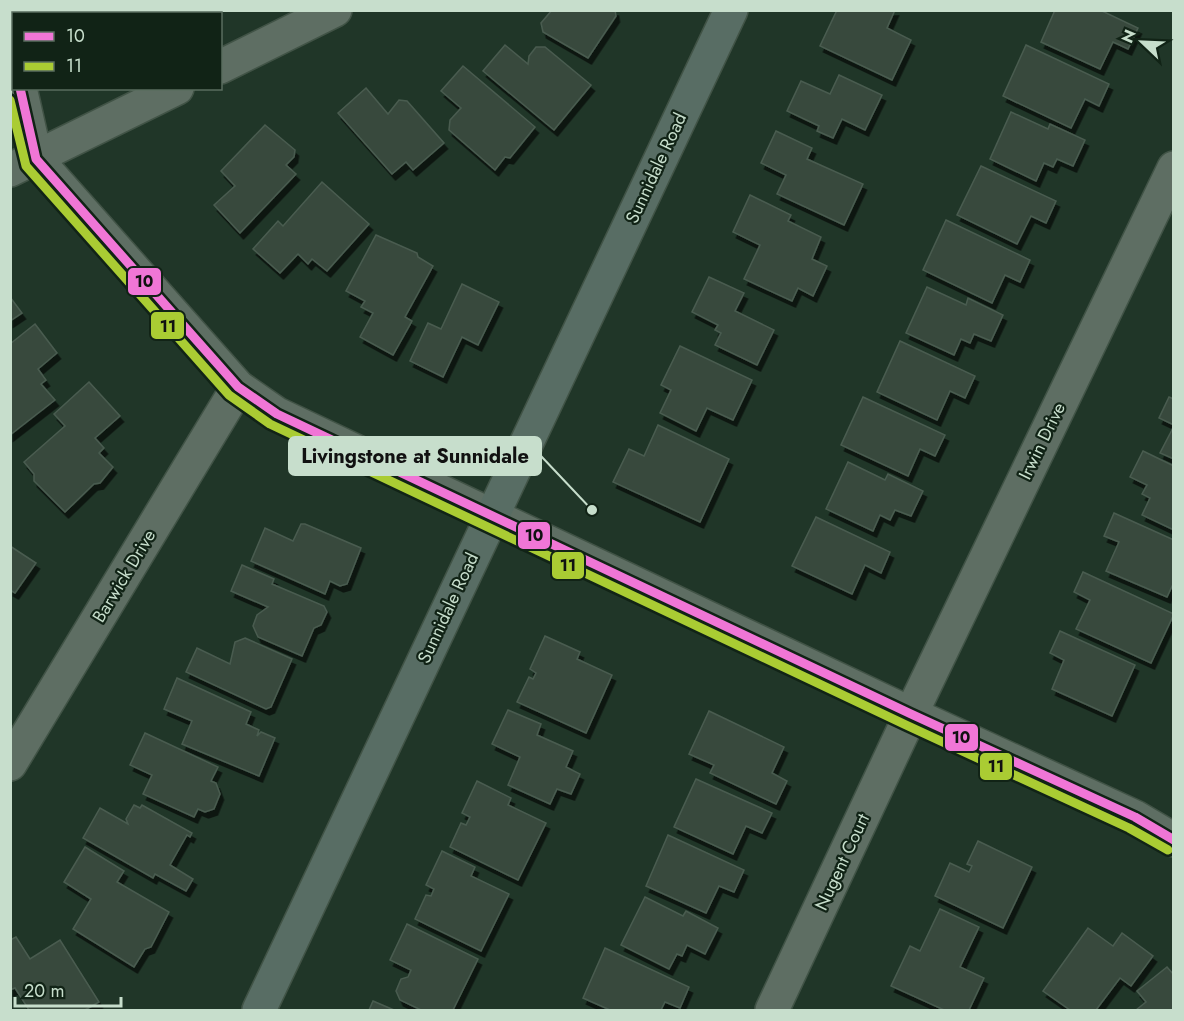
<svg xmlns="http://www.w3.org/2000/svg" width="1184" height="1021" font-family="Jost,sans-serif">
<defs>
<filter id="shadow"><feDropShadow dx="3.5" dy="6" stdDeviation="0" flood-color="#0009"/></filter>
</defs>
<rect width="100%" height="100%" fill="#203628"/>
<!-- building -->
<g fill="#384a3e" stroke="#4a5c50" stroke-width="1.5" filter="url(#shadow)">
<path d="M 552,10 L 615,10 L 616,16 L 588,58 L 543,32 L 541,23 Z"/>
<path d="M 837,10 L 895,10 L 887,28 L 911,40 L 892,80 L 820,46 Z"/>
<path d="M 1055,10 L 1100,10 L 1138,28 L 1128,49 L 1113,42 L 1100,69 L 1041,42 Z"/>
<path d="M 505,45 L 528,64 L 529,56 L 536,47 L 545,47 L 591,85 L 554,130 L 483,71 Z"/>
<path d="M 1026,45 L 1109,84 L 1099,106 L 1085,99 L 1071,128 L 1003,96 Z"/>
<path d="M 463,66 L 535,127 L 510,158 L 505,157 L 495,170 L 449,130 L 450,120 L 461,108 L 441,91 Z"/>
<path d="M 839,75 L 882,95 L 865,130 L 842,119 L 833,138 L 817,131 L 819,126 L 787,111 L 801,81 L 830,94 Z"/>
<path d="M 366,88 L 388,114 L 399,100 L 407,101 L 444,143 L 413,170 L 406,162 L 392,174 L 338,113 Z"/>
<path d="M 1011,112 L 1048,129 L 1050,124 L 1085,140 L 1073,166 L 1057,159 L 1053,167 L 1044,163 L 1036,181 L 990,159 Z"/>
<path d="M 265,125 L 295,150 L 294,157 L 286,165 L 296,174 L 240,233 L 214,205 L 235,186 L 221,171 Z"/>
<path d="M 776,131 L 812,148 L 807,159 L 863,184 L 844,225 L 777,194 L 786,175 L 761,163 Z"/>
<path d="M 981,166 L 1056,201 L 1046,223 L 1031,216 L 1017,244 L 957,215 Z"/>
<path d="M 322,182 L 369,224 L 327,271 L 312,259 L 308,264 L 298,254 L 280,273 L 253,249 L 278,221 L 283,226 Z"/>
<path d="M 750,195 L 791,215 L 788,221 L 821,237 L 812,259 L 827,266 L 813,296 L 798,288 L 792,301 L 744,279 L 760,245 L 733,232 Z"/>
<path d="M 946,220 L 1030,260 L 1020,282 L 1005,275 L 992,303 L 923,270 Z"/>
<path d="M 376,235 L 417,253 L 418,257 L 433,266 L 405,317 L 412,321 L 393,355 L 360,337 L 373,313 L 361,307 L 365,301 L 346,291 Z"/>
<path d="M 709,277 L 744,293 L 735,311 L 774,330 L 757,365 L 715,345 L 721,333 L 715,330 L 718,325 L 692,312 Z"/>
<path d="M 462,284 L 499,302 L 478,345 L 462,337 L 443,377 L 410,361 L 428,323 L 441,329 Z"/>
<path d="M 927,287 L 966,305 L 968,298 L 1003,315 L 991,341 L 974,334 L 970,343 L 961,339 L 954,355 L 906,333 Z"/>
<path d="M 10,297 L 22,313 L 10,321 Z"/>
<path d="M 35,324 L 57,353 L 38,369 L 46,380 L 41,384 L 55,400 L 10,435 L 10,344 Z"/>
<path d="M 900,341 L 975,376 L 965,398 L 950,391 L 937,420 L 877,392 Z"/>
<path d="M 680,346 L 752,380 L 733,420 L 707,408 L 696,431 L 660,413 L 671,390 L 661,385 Z"/>
<path d="M 89,382 L 120,416 L 95,438 L 104,448 L 99,453 L 113,467 L 100,483 L 94,484 L 65,512 L 34,481 L 34,474 L 24,462 L 65,426 L 54,414 Z"/>
<path d="M 863,397 L 945,435 L 935,456 L 920,449 L 908,476 L 841,445 Z"/>
<path d="M 1169,397 L 1174,399 L 1174,425 L 1159,418 Z"/>
<path d="M 658,425 L 729,459 L 700,522 L 613,482 L 629,449 L 644,456 Z"/>
<path d="M 1174,426 L 1174,459 L 1160,453 Z"/>
<path d="M 1143,451 L 1174,466 L 1174,530 L 1142,515 L 1150,498 L 1142,494 L 1147,485 L 1130,477 Z"/>
<path d="M 848,462 L 885,480 L 888,474 L 923,491 L 911,516 L 895,510 L 890,520 L 880,515 L 873,531 L 826,509 Z"/>
<path d="M 1114,513 L 1174,540 L 1174,582 L 1167,597 L 1106,571 L 1119,542 L 1104,536 Z"/>
<path d="M 816,517 L 890,552 L 881,573 L 865,565 L 852,594 L 792,566 Z"/>
<path d="M 301,524 L 305,524 L 361,548 L 347,584 L 340,586 L 330,581 L 325,594 L 251,561 L 265,528 L 293,541 Z"/>
<path d="M 10,546 L 36,563 L 15,593 L 10,590 Z"/>
<path d="M 242,565 L 274,579 L 272,584 L 324,606 L 327,612 L 321,625 L 314,628 L 302,656 L 258,637 L 253,626 L 257,615 L 268,607 L 231,591 Z"/>
<path d="M 1083,572 L 1174,614 L 1151,663 L 1076,629 L 1090,600 L 1074,592 Z"/>
<path d="M 1060,631 L 1135,665 L 1112,716 L 1052,689 L 1064,660 L 1050,653 Z"/>
<path d="M 545,636 L 580,652 L 577,659 L 612,675 L 586,733 L 517,702 L 529,677 L 533,679 L 536,673 L 530,669 Z"/>
<path d="M 245,638 L 292,659 L 271,707 L 266,709 L 186,672 L 197,648 L 230,664 L 235,642 Z"/>
<path d="M 177,678 L 251,712 L 246,724 L 259,730 L 257,736 L 261,732 L 275,738 L 259,776 L 182,744 L 192,721 L 164,709 Z"/>
<path d="M 508,710 L 541,724 L 537,735 L 573,751 L 566,767 L 580,774 L 571,794 L 557,789 L 550,804 L 508,785 L 520,757 L 492,744 Z"/>
<path d="M 709,711 L 784,747 L 772,773 L 787,781 L 776,804 L 710,773 L 714,765 L 689,754 Z"/>
<path d="M 145,733 L 218,767 L 211,781 L 216,783 L 220,794 L 214,809 L 205,812 L 198,809 L 194,817 L 143,794 L 152,775 L 130,765 Z"/>
<path d="M 696,779 L 772,813 L 762,833 L 746,826 L 733,854 L 674,827 Z"/>
<path d="M 477,781 L 511,798 L 508,805 L 546,823 L 518,880 L 450,847 L 461,823 L 466,825 L 470,817 L 462,813 Z"/>
<path d="M 134,805 L 140,808 L 142,805 L 192,833 L 190,837 L 187,835 L 170,865 L 193,879 L 186,891 L 155,874 L 153,878 L 83,838 L 100,808 L 128,824 L 126,819 Z"/>
<path d="M 668,835 L 744,870 L 734,892 L 719,886 L 706,913 L 646,886 Z"/>
<path d="M 978,841 L 1032,867 L 1003,928 L 935,896 L 950,863 L 969,872 L 972,866 L 967,864 Z"/>
<path d="M 85,847 L 124,871 L 117,882 L 169,912 L 151,947 L 145,949 L 134,967 L 73,929 L 91,899 L 64,882 Z"/>
<path d="M 442,851 L 475,867 L 471,876 L 509,894 L 481,951 L 415,919 L 426,895 L 431,896 L 434,889 L 426,885 Z"/>
<path d="M 645,897 L 683,916 L 686,911 L 718,928 L 705,954 L 687,945 L 682,956 L 677,954 L 669,969 L 621,945 Z"/>
<path d="M 940,909 L 979,927 L 960,967 L 984,978 L 969,1010 L 944,1010 L 891,986 L 910,946 L 920,951 Z"/>
<path d="M 407,924 L 478,959 L 453,1010 L 421,1010 L 400,1000 L 396,991 L 401,979 L 408,977 L 411,970 L 390,960 Z"/>
<path d="M 1088,928 L 1113,946 L 1122,933 L 1153,956 L 1131,986 L 1120,978 L 1096,1010 L 1070,1010 L 1043,991 Z"/>
<path d="M 16,937 L 30,959 L 60,940 L 99,1002 L 85,1010 L 29,1010 L 15,988 L 10,990 L 10,940 Z"/>
<path d="M 605,948 L 689,987 L 680,1008 L 665,1002 L 661,1010 L 610,1010 L 583,998 Z"/>
<path d="M 1167,967 L 1174,975 L 1174,1010 L 1136,1010 L 1146,1002 L 1137,991 Z"/>
<path d="M 373,1001 L 394,1010 L 369,1010 Z"/>
</g>
<g fill="none" stroke-linecap="round" stroke-linejoin="round">
<defs>
<g id="minor">
<path d="M 10,45 L 14,59"/>
<path d="M 220,67 L 335,10"/>
<path d="M 20,88 L 36,159 L 238,387 L 277,414 L 911,714 L 1135,817 L 1174,840"/>
<path d="M 10,170 L 177,88"/>
<path d="M 10,764 L 238,387"/>
<path d="M 772,1010 L 911,714 L 1174,168"/>
</g>
<path id="major" d="M 259,1010 L 731,10"/>
</defs>
<!-- minor casing -->
<use href="#minor" stroke="#415346" stroke-width="36"/>
<!-- major casing -->
<use href="#major" stroke="#415346" stroke-width="36"/>
<!-- minor -->
<use href="#minor" stroke="#5e6e63" stroke-width="33"/>
<!-- major -->
<use href="#major" stroke="#586d64" stroke-width="33"/>
<defs>
<path id="bus-1" d="M 20,88 L 36,159 L 238,387 L 277,414 L 911,714 L 1135,817 L 1174,840"/>
<path id="bus-2" d="M 10,100 L 26,166 L 229,395 L 270,424 L 906,725 L 1129,828 L 1168,850"/>
</defs>
<!-- bus-1 casing -->
<use href="#bus-1" stroke="#112316" stroke-width="14"/>
<!-- bus-2 casing -->
<use href="#bus-2" stroke="#112316" stroke-width="14"/>
<!-- bus-1 -->
<use href="#bus-1" stroke="#f076d6" stroke-width="9"/>
<!-- bus-2 -->
<use href="#bus-2" stroke="#ac3" stroke-width="9"/>
</g>
<g text-anchor="middle" dominant-baseline="central" stroke-width="4.5" stroke-linejoin="round" paint-order="stroke">
<!-- street labels -->
<g font-size="18" fill="#c7decc" stroke="#112316">
<text transform="translate(656 168) rotate(-65)">Sunnidale Road</text>
<text transform="translate(1042 441) rotate(-64)">Irwin Drive</text>
<text transform="translate(124 576) rotate(-59)">Barwick Drive</text>
<text transform="translate(448 608) rotate(-65)">Sunnidale Road</text>
<text transform="translate(842 862) rotate(-65)">Nugent Court</text>
</g>
</g>
<!-- callouts -->
<path fill="none" stroke="#c7decc" stroke-width="2" d="M592 510L541 456"/>
<circle fill="#c7decc" stroke="#112316" stroke-width="2" cx="592" cy="510" r="6"/>
<rect fill="#c7decc" stroke="#c7decc" stroke-width="2" x="289" y="437" width="252" height="38" rx="6"/>
<g font-size="20" text-anchor="middle" font-weight="bold" fill="#111">
<text x="415" y="463">Livingstone at Sunnidale</text>
</g>
<g stroke="#112316" stroke-width="2">
<rect x="127" y="267" width="35" height="29" rx="6" fill="#f076d6"/>
<rect x="150" y="311" width="35" height="29" rx="6" fill="#ac3"/>
<rect x="517" y="521" width="34" height="29" rx="6" fill="#f076d6"/>
<rect x="551" y="551" width="34" height="29" rx="6" fill="#ac3"/>
<rect x="944" y="723" width="35" height="29" rx="6" fill="#f076d6"/>
<rect x="979" y="752" width="34" height="29" rx="6" fill="#ac3"/>
</g>
<g font-size="16" text-anchor="middle" font-weight="bold" fill="#111">
<text x="144" y="287">10</text>
<text x="168" y="332">11</text>
<text x="534" y="541">10</text>
<text x="568" y="571">11</text>
<text x="961" y="743">10</text>
<text x="996" y="772">11</text>
</g>
<!-- border -->
<rect width="1184" height="1021" fill="none" stroke="#c7decc" stroke-width="24"/>
<!-- legend -->
<rect x="12" y="12" width="210" height="78" fill="#112316" stroke="#5a6e5f" stroke-width="1.5"/>
<rect x="24" y="32" width="30" height="9" fill="#f076d6" stroke="#5a6e5f" stroke-width="1.5"/>
<text x="66" y="42" font-size="18" fill="#c7decc">10</text>
<rect x="24" y="62" width="30" height="9" fill="#aacc33" stroke="#5a6e5f" stroke-width="1.5"/>
<text x="66" y="72" font-size="18" fill="#c7decc">11</text>
<!-- north arrow -->
<g transform="translate(1142 42) rotate(293)" stroke="#112316" stroke-width="4.5" paint-order="stroke">
<path d="M0-4.5L10 22L0 15L-10 22Z" fill="#c7decc"/>
<text y="-9" font-size="16" font-weight="bold" text-anchor="middle" fill="#c7decc">N</text>
</g>
<!-- scale -->
<path d="M15 997v9h106v-9" fill="none" stroke="#c7decc" stroke-width="3"/>
<text x="24" y="997" font-size="18" fill="#c7decc" stroke="#112316" stroke-width="4.5" paint-order="stroke">20 m</text>
</svg>
